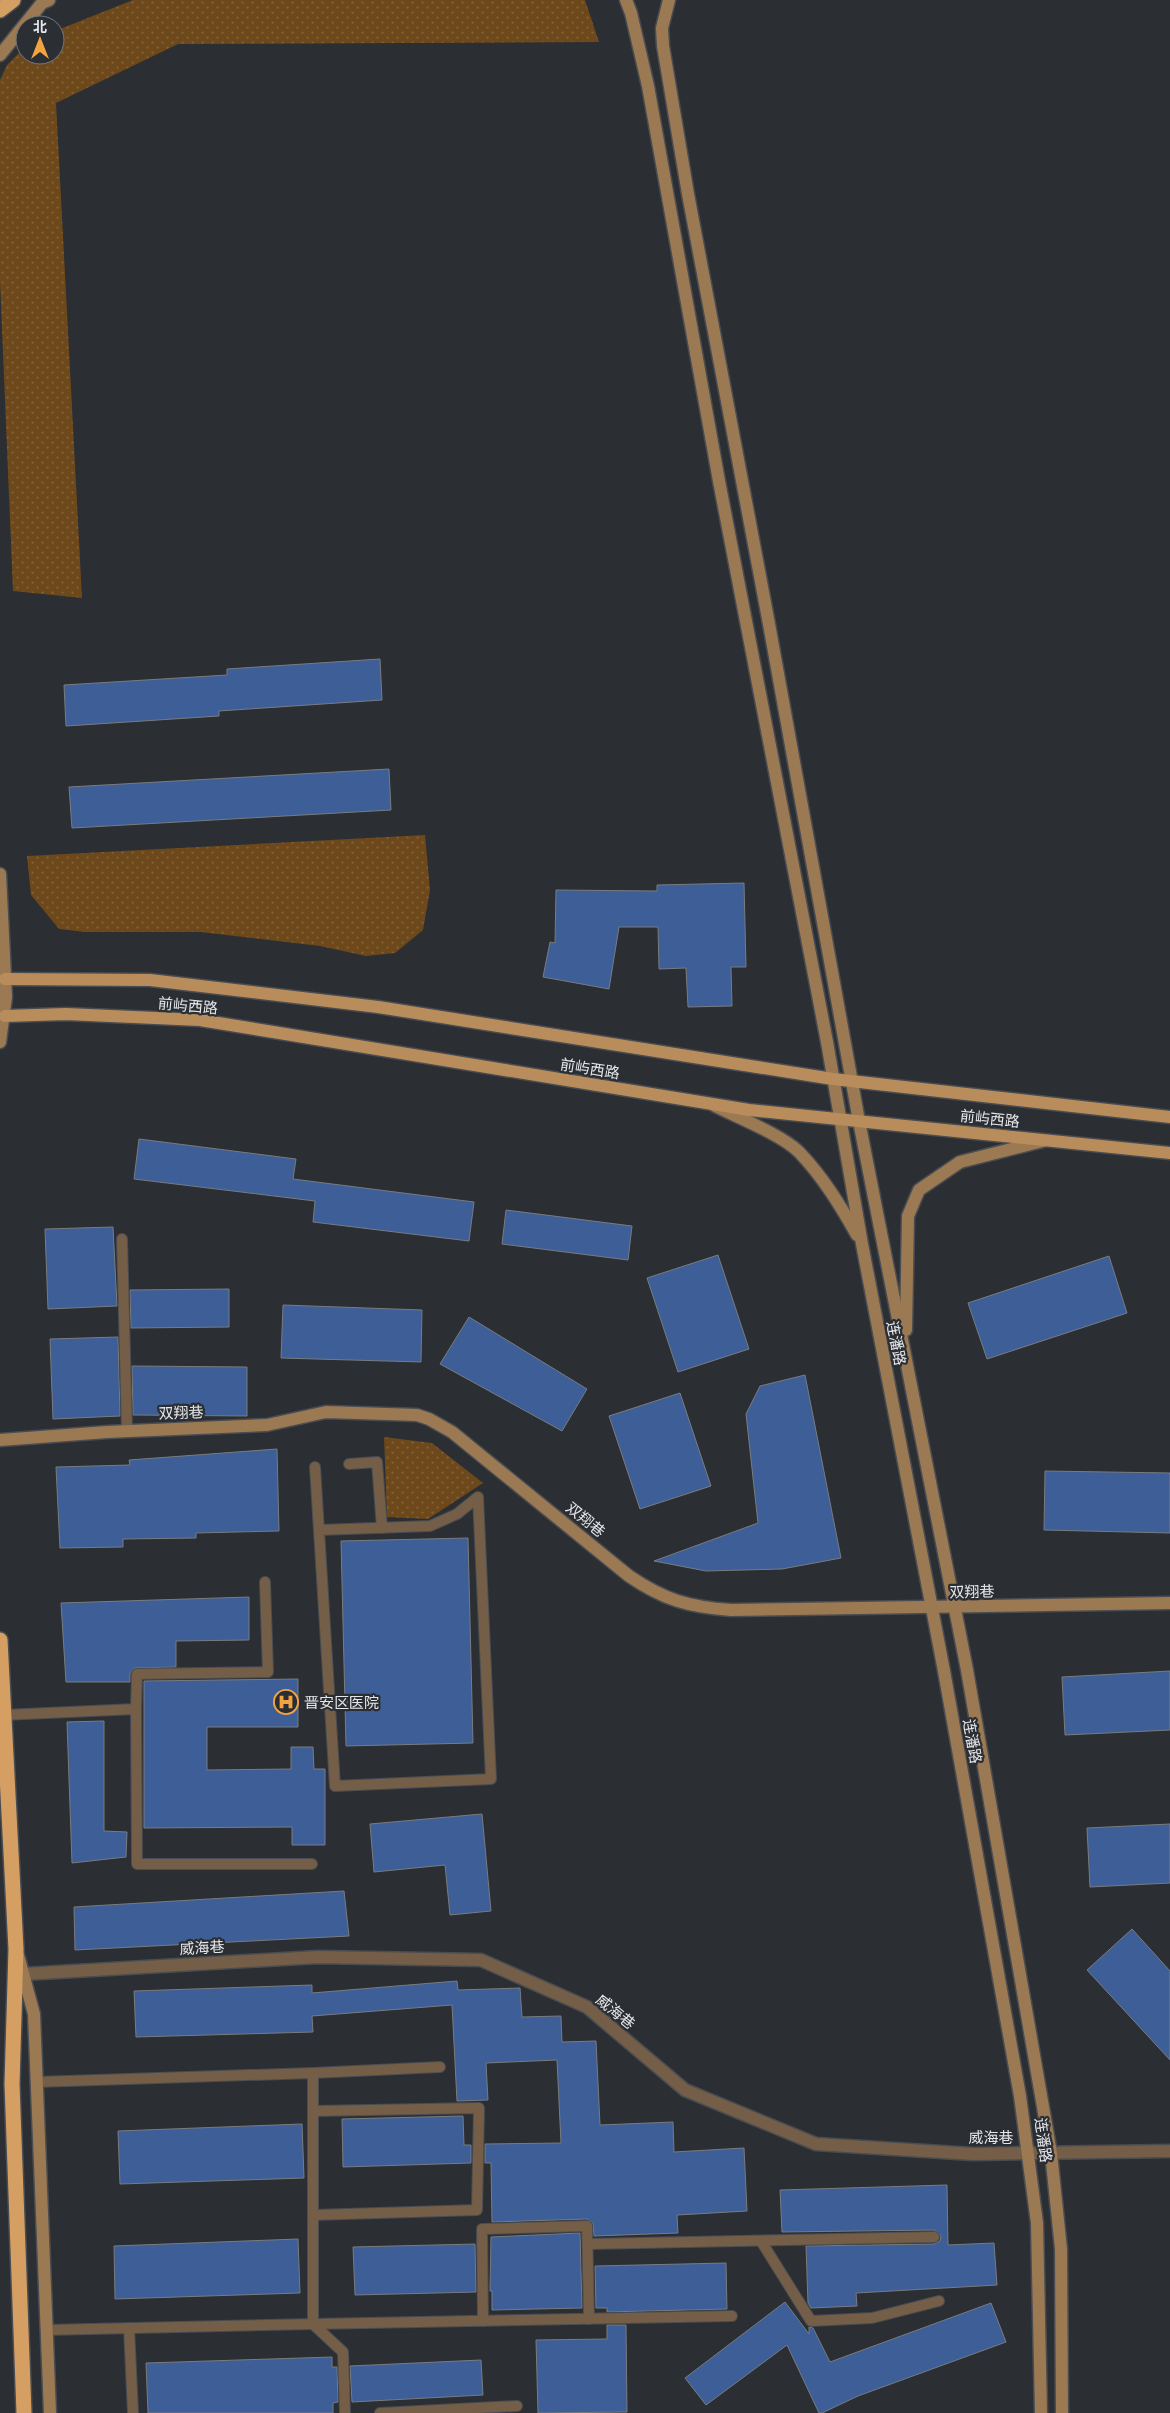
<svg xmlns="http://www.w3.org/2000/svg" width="1170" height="2413" font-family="'PT Serif','Noto Sans SC',serif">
<defs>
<pattern id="grass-dots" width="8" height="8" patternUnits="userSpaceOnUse" patternTransform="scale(1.25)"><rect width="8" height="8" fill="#6d481b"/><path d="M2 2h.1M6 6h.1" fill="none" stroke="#82623c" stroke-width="1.8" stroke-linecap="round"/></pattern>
</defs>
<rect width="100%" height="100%" fill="#2b2e33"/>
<!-- grass -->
<g fill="url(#grass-dots)">
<path d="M 133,0 L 585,0 L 599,42 L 178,44 L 56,103 L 82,598 L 13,591 L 0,281 L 0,80 L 7,65 L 25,47 L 25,55 L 55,55 L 55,31 Z"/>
<path d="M 425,835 L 430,890 L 423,930 L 395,953 L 366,956 L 320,946 L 201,932 L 85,932 L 59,929 L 31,895 L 27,856 Z"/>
<path d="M 384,1437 L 432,1443 L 483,1483 L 428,1519 L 387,1517 Z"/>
</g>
<!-- building -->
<g fill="#3e5e97" stroke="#787c81">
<path d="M 380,659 L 382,700 L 219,711 L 219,716 L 66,726 L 64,685 L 227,675 L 227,669 Z"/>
<path d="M 389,769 L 391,810 L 72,828 L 69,787 Z"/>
<path d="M 744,883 L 746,967 L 731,967 L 732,1006 L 688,1007 L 686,968 L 659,969 L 658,927 L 619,927 L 609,989 L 543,977 L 550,942 L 555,943 L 556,890 L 657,891 L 657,885 Z"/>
<path d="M 139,1139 L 296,1159 L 293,1179 L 474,1202 L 469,1241 L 313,1222 L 315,1201 L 134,1179 Z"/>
<path d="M 506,1210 L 632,1226 L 628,1260 L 502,1244 Z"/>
<path d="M 113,1227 L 117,1306 L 48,1309 L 45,1229 Z"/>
<path d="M 718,1255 L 749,1349 L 678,1372 L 647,1278 Z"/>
<path d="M 1109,1256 L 1127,1313 L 987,1359 L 968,1303 Z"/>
<path d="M 229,1289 L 229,1327 L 131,1328 L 130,1290 Z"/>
<path d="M 283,1305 L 422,1310 L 421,1362 L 281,1358 Z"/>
<path d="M 469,1317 L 587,1389 L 562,1431 L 440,1364 Z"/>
<path d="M 118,1337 L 120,1416 L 53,1419 L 50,1339 Z"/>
<path d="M 132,1366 L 247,1367 L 247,1416 L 133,1415 Z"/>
<path d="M 805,1375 L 841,1558 L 782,1569 L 706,1571 L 654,1561 L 758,1523 L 746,1414 L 760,1386 Z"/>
<path d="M 680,1393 L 711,1486 L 640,1509 L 609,1416 Z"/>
<path d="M 277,1449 L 279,1531 L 196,1533 L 196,1538 L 123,1539 L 123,1547 L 60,1548 L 56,1467 L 130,1465 L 129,1460 Z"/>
<path d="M 1045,1471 L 1170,1473 L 1170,1533 L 1044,1530 Z"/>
<path d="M 468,1538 L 473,1743 L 346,1746 L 341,1541 Z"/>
<path d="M 249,1597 L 249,1640 L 176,1641 L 176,1667 L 134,1668 L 130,1673 L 130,1682 L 66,1682 L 61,1603 Z"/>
<path d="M 1170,1671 L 1170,1730 L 1065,1735 L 1062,1677 Z"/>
<path d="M 298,1679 L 298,1727 L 207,1727 L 207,1770 L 291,1769 L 291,1747 L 313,1747 L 314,1769 L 325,1769 L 325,1845 L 292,1845 L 292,1827 L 144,1828 L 144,1681 Z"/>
<path d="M 104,1721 L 104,1831 L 127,1832 L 126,1857 L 72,1863 L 67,1722 Z"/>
<path d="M 482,1814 L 491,1911 L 450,1915 L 445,1865 L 374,1872 L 370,1824 Z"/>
<path d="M 1170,1824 L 1170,1883 L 1090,1887 L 1087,1828 Z"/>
<path d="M 344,1891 L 349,1936 L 75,1950 L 74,1907 Z"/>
<path d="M 1132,1929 L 1170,1971 L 1170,2060 L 1087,1970 Z"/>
<path d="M 457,1981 L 458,1990 L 520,1988 L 522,2017 L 561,2016 L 562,2042 L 596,2041 L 600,2125 L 673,2122 L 674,2152 L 744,2148 L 747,2211 L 677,2215 L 678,2233 L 594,2236 L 593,2223 L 587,2219 L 492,2222 L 491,2163 L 485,2163 L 485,2144 L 561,2143 L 557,2060 L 486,2063 L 488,2100 L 457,2101 L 452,2005 L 312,2016 L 313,2032 L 136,2037 L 134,1991 L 312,1985 L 312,1993 Z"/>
<path d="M 463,2116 L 464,2145 L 471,2145 L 471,2163 L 343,2167 L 342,2119 Z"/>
<path d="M 302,2124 L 304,2178 L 120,2184 L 118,2131 Z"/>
<path d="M 947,2185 L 948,2245 L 994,2243 L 997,2285 L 856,2293 L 857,2306 L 811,2308 L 808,2303 L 806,2246 L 934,2244 L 940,2241 L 941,2236 L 934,2230 L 782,2232 L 780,2190 Z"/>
<path d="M 580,2233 L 582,2308 L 492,2310 L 492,2291 L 490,2291 L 491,2237 Z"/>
<path d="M 298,2239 L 300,2293 L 115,2299 L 114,2246 Z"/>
<path d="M 475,2244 L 476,2292 L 355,2295 L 353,2247 Z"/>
<path d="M 726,2263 L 727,2309 L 607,2312 L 607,2308 L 596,2308 L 595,2266 Z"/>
<path d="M 785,2302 L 809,2334 L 809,2327 L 813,2328 L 830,2362 L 991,2303 L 1006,2342 L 858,2396 L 822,2413 L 819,2413 L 787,2345 L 706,2405 L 685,2378 Z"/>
<path d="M 607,2325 L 626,2325 L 627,2412 L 538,2413 L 536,2340 L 607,2339 Z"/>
<path d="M 332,2357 L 332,2367 L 337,2367 L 338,2402 L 333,2403 L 333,2413 L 148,2413 L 146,2363 Z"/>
<path d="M 481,2360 L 483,2395 L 352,2402 L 350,2366 Z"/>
</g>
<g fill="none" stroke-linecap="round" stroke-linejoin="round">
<defs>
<g id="lane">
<path d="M 122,1239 L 127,1431"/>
<path d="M 349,1464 L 377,1462 L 382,1528"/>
<path d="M 315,1467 L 335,1786 L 491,1779 L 478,1497 L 457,1514 L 430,1526 L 319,1530"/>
<path d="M 136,1709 L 137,1674 L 268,1672 L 265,1582"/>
<path d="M 3,1715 L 136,1709 L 137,1864 L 312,1864"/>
<path d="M 313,2073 L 440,2067"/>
<path d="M 36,2082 L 313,2073 L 313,2324 L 46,2330"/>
<path d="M 313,2111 L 479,2108 L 477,2210 L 313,2215"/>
<path d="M 761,2241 L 811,2321 L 872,2318 L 939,2301"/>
<path d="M 588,2244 L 934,2237"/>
<path d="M 483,2321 L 482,2229 L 587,2226 L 589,2319"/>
<path d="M 313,2324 L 732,2316"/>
<path d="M 313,2324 L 343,2352 L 345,2413"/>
<path d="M 129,2328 L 133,2413"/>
<path d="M 380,2413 L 517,2406"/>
</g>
<path id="street" d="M 24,1974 L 318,1957 L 481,1960 L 587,2007 L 685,2090 L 816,2144 L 973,2154 L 1170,2151"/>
<g id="secondary">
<path d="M 626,0 L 631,13 L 648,86 L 719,481 L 827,1042 L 862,1244 L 944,1671 L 1020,2096 L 1037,2223 L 1041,2413"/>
<path d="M 669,0 L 662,28 L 663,46 L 688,194 L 769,624 L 859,1121 L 967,1670 L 1051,2153 L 1061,2249 L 1062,2413"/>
<path d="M 0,55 L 42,3 L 49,0"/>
<path d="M 0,874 L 6,997 L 0,1042"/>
<path d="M 715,1106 C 737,1117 782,1135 799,1152 C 823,1177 840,1205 857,1235"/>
<path d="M 906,1330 L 908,1216 L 919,1190 L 960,1162 L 1043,1141"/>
<path d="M 0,1440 L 107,1432 L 267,1425 L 326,1412 L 417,1415 L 429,1419 L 452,1432 L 629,1576 C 664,1600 689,1607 731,1610 L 1170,1603"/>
<path d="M 18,1955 L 34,2014 L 50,2413"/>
</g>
<g id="primary">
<path d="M 5,979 L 150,980 L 378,1007 L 833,1079 L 1170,1117"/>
<path d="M 5,1016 L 66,1014 L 200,1020 L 749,1110 L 1170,1153"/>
</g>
<g id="highway">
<path d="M 0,10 L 13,0"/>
<path d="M 0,1640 L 16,1949 L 12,2084 L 24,2413"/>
</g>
</defs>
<!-- lane casing -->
<use href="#lane" stroke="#494c50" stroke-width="12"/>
<!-- street casing -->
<use href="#street" stroke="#494c50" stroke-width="15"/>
<!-- secondary casing -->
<use href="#secondary" stroke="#494c50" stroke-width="15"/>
<!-- primary casing -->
<use href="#primary" stroke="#494c50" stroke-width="15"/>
<!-- highway casing -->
<use href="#highway" stroke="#494c50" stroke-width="18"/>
<!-- lane -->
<use href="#lane" stroke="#745e47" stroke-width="10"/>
<!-- street -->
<use href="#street" stroke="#745e47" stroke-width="12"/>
<!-- secondary -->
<use href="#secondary" stroke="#9b7953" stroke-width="12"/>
<!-- primary -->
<use href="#primary" stroke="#b98d5b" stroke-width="12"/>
<!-- highway -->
<use href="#highway" stroke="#d59f63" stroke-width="15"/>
</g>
<!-- icons -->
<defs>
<symbol id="hospital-ring" viewBox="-11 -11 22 22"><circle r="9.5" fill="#2b2e33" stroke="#f3a442" stroke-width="1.5"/><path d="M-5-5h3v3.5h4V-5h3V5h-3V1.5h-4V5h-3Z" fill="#f3a442"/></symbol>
</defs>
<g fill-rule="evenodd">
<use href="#hospital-ring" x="272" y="1688" width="28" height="28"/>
</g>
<g text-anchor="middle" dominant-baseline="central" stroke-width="4.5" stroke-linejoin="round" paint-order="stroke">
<!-- street labels -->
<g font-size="15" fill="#e5e7ea" stroke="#2b2e33">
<text transform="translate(188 1005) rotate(5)">前屿西路</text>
<text transform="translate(590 1068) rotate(9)">前屿西路</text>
<text transform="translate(990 1118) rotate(6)">前屿西路</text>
<text transform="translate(897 1343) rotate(79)">连潘路</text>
<text transform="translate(181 1412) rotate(-2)">双翔巷</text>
<text transform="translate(586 1519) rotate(39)">双翔巷</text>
<text transform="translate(972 1591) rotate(-1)">双翔巷</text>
<text transform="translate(973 1741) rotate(80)">连潘路</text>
<text transform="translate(202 1947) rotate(-3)">威海巷</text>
<text transform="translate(616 2011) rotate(39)">威海巷</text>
<text x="991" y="2137">威海巷</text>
<text transform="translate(1044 2140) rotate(82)">连潘路</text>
</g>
<!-- poi labels -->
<g font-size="15" fill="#e5e7ea" stroke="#2b2e33" text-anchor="start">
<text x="304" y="1702">晋安区医院</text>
</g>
</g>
<!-- north arrow -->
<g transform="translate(40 40)"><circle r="24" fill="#2b2e33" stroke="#75787c"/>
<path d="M0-4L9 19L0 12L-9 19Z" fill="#f3a442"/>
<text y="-8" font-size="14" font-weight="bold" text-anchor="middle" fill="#e5e7ea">北</text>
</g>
</svg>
